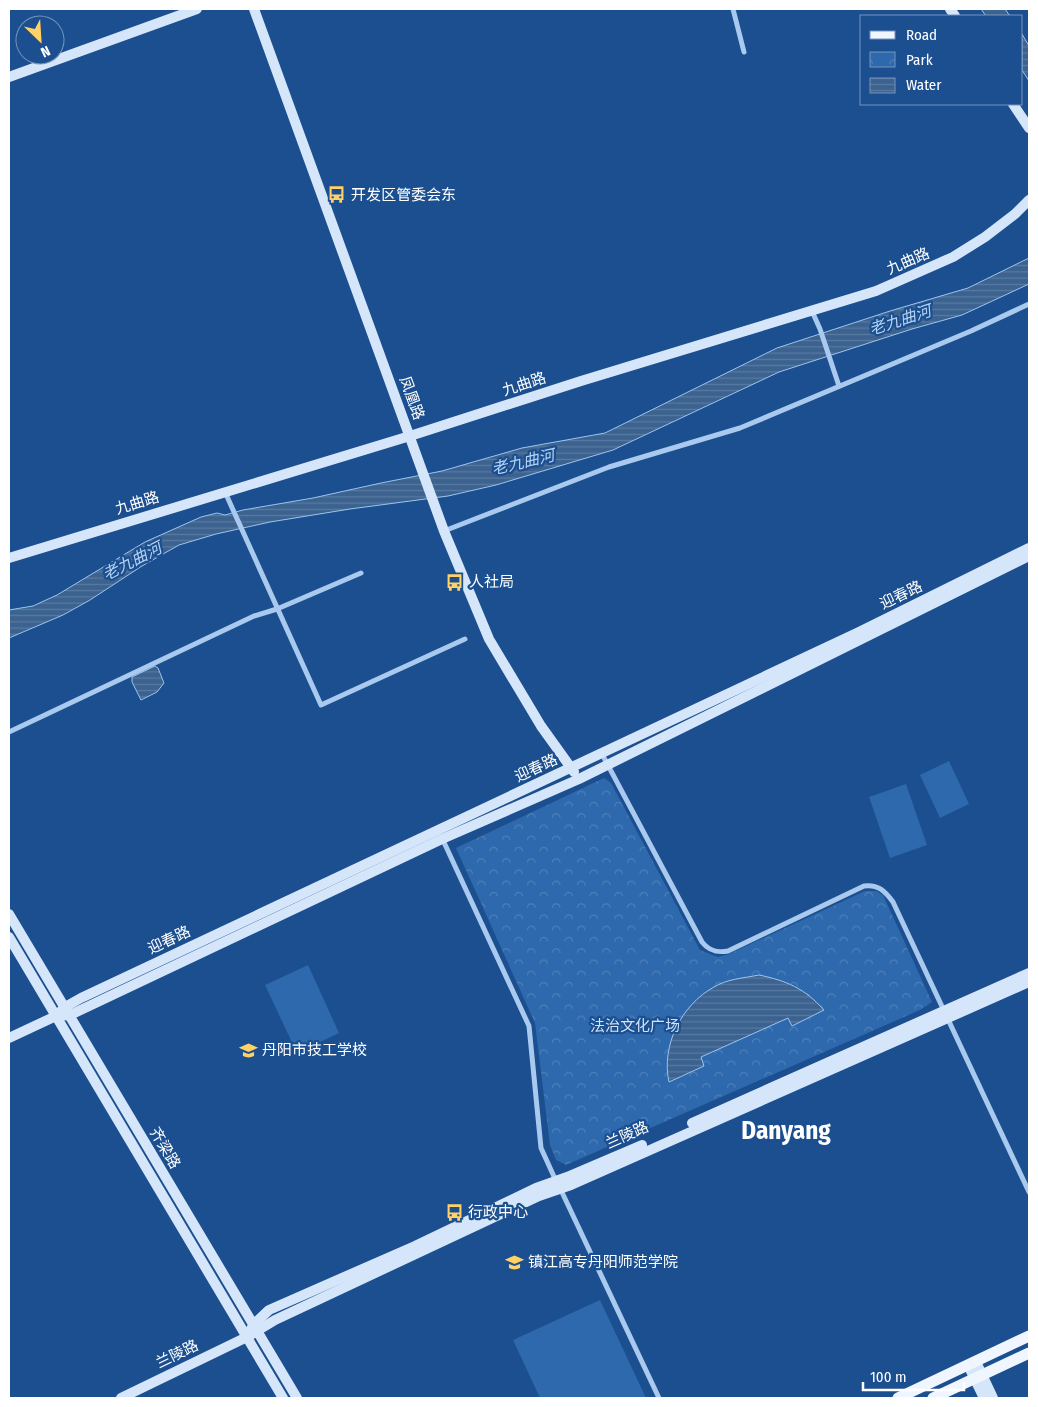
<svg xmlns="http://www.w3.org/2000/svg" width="1038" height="1407" font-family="'Fira Sans Condensed','Noto Sans SC',sans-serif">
<defs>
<pattern id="park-crowns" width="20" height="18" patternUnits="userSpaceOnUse" patternTransform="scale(1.25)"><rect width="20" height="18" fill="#2e69ad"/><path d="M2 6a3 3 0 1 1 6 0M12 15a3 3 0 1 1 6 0" fill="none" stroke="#4d80b9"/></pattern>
<pattern id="water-rules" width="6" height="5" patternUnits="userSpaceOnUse" patternTransform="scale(1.25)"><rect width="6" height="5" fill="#3c6290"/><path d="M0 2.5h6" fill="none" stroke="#597aa1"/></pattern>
</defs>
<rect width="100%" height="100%" fill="#1b4f8f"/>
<!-- park -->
<path fill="url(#park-crowns)" d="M 604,778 L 611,783 L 700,950 L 718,957 L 729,954 L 865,891 L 876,891 L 883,895 L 932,1002 L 920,1010 L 566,1165 L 556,1160 L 550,1145 L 535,1023 L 456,848 Z"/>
<!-- pitch -->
<g fill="#2e69ad">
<path d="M 949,761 L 969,804 L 940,818 L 920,775 Z"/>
<path d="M 906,784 L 927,845 L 890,858 L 869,797 Z"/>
<path d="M 308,965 L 339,1033 L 297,1053 L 265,985 Z"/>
<path d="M 600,1300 L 646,1398 L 540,1398 L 513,1340 Z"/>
</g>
<!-- water -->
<g fill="url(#water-rules)" stroke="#9cc4f0">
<path d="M 981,9 L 1005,9 L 1010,16 L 986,16 Z"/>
<path d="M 1022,34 L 1029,46 L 1029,81 L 1022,70 Z"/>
<path d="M 1029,258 L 1029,284 L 962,315 L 912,329 L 779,372 L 613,450 L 496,485 L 448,496 L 350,509 L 270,522 L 216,534 L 179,545 L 142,566 L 90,600 L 63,615 L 9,638 L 9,610 L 33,606 L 57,595 L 145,542 L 201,517 L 217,513 L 225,515 L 243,510 L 313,498 L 381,483 L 442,471 L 522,448 L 605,433 L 777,348 L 890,311 L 968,288 Z"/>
<path d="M 155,666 L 158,668 L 164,683 L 157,692 L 141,700 L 132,682 L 132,677 Z"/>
<path d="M 759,975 C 787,981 804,988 824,1010 L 792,1026 L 788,1018 L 701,1057 L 704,1066 L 669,1082 C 661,1046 681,1005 714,987 C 727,979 744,978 759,975 Z"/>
</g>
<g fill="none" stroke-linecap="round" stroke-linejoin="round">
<!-- street -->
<g stroke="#a9c9ee" stroke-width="5">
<path d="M 733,9 L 744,52"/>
<path d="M 811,309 L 820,329 L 839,386"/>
<path d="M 225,492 L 321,705 L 465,639"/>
<path d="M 444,531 L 609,467 L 740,428 L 971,331 L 1029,304"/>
<path d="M 9,732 L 254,616 L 277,609 L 361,573"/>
<path d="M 602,754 L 702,942 C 709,951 717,953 728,951 L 864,886 C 878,884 885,891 893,902 L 1029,1192"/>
<path d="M 442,838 L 529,1026 L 541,1148 L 556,1181"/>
<path d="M 560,1188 L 659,1398"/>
</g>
<!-- secondary -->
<g stroke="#d6e6fa" stroke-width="10">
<path d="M 254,9 L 444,531 L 489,639 L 541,726 L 574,772"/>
<path d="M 950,9 L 955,16"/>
<path d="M 9,77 L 197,9"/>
<path d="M 1013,104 L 1029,128"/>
<path d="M 9,558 L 410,436 L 581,381 L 876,291 L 953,257 L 985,237 L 1015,214 L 1029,200"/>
<path d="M 9,914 L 297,1398"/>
<path d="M 9,937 L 283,1398"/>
<path d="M 56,1016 L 70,1015 L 442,839 L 579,779 L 1029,556"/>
<path d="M 9,1038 L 56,1016 L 65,1007 L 81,998 L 859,632 L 1029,548"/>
<path d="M 692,1123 L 1029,973"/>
<path d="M 247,1336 L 254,1324 L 269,1310 L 415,1246 L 536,1188 L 567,1177 L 642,1145"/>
<path d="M 976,1362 L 993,1398"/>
<path d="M 968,1365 L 984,1398"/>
<path d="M 121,1398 L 247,1337 L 275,1320 L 539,1196 L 571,1185 L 1029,982"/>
</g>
<!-- primary -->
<g stroke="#f0f6ff" stroke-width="11">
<path d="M 898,1398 L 1029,1336"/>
<path d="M 933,1398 L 1029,1353"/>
</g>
</g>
<!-- icons -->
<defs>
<symbol id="bus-bare" viewBox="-9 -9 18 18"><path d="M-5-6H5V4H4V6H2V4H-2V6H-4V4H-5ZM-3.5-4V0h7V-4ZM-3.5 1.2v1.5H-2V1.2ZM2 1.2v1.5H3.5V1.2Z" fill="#ffd166" stroke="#1b4f8f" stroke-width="2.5" paint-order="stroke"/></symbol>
<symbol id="school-bare" viewBox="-9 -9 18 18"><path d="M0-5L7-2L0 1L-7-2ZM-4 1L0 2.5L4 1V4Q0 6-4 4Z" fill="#ffd166" stroke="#1b4f8f" stroke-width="2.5" paint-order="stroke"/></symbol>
</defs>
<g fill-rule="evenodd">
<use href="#bus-bare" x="324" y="182" width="25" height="25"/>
<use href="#bus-bare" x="442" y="570" width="25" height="25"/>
<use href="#school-bare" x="236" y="1038" width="25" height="25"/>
<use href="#bus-bare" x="442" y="1200" width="25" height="25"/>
<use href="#school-bare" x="502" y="1250" width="25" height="25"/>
</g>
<g text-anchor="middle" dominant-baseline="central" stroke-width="4.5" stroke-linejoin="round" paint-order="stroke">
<!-- poi labels -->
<g font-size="15" fill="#fff" stroke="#1b4f8f" text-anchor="start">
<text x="351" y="195">开发区管委会东</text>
<text x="469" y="582">人社局</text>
<text x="262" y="1050">丹阳市技工学校</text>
<text x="468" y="1212">行政中心</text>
<text x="528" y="1262">镇江高专丹阳师范学院</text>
</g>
<!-- street labels -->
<g font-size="15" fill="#fff" stroke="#1b4f8f">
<text transform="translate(908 261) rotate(-23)">九曲路</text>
<text transform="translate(524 384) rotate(-18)">九曲路</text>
<text transform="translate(412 398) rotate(70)">凤凰路</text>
<text transform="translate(137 503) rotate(-17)">九曲路</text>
<text transform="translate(901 595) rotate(-26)">迎春路</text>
<text transform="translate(536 768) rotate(-25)">迎春路</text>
<text transform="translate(169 940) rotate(-25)">迎春路</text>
<text transform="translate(627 1135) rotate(-24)">兰陵路</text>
<text transform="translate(165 1148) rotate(59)">齐梁路</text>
<text transform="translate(177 1354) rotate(-26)">兰陵路</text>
</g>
<!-- park labels -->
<g font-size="15" fill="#cfe3fa" stroke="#1b4f8f">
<text x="635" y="1026">法治文化广场</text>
</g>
<!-- water labels -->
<g font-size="16" font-style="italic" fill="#b5d3f5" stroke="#1b4f8f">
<text transform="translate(900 320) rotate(-18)">老九曲河</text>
<text transform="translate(523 462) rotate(-13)">老九曲河</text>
<text transform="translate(132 561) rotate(-27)">老九曲河</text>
</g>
<!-- town labels -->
<g font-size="25" font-weight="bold" fill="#fff" stroke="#1b4f8f">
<text x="786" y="1131">Danyang</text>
</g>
</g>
<!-- border -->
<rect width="1038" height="1407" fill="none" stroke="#ffffff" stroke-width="20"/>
<!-- legend -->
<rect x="860" y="15" width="162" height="90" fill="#1b4f8f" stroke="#7695bc"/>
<rect x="870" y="31" width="25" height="8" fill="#f0f6ff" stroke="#7695bc"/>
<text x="906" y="40" font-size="15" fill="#ffffff">Road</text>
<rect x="870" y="52" width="25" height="15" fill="url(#park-crowns)" stroke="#7695bc"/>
<text x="906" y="65" font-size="15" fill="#ffffff">Park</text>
<rect x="870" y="78" width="25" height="15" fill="url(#water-rules)" stroke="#7695bc"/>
<text x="906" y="90" font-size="15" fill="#ffffff">Water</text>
<!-- north arrow -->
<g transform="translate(40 40) rotate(155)"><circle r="24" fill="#1b4f8f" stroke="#7695bc"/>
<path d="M0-4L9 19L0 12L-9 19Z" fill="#ffd166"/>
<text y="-8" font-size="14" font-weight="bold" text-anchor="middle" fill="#ffffff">N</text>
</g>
<!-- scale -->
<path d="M863 1382v8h101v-8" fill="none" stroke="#ffffff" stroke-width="2.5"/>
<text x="870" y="1382" font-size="15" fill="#ffffff" stroke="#1b4f8f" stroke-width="4" paint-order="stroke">100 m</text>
</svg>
